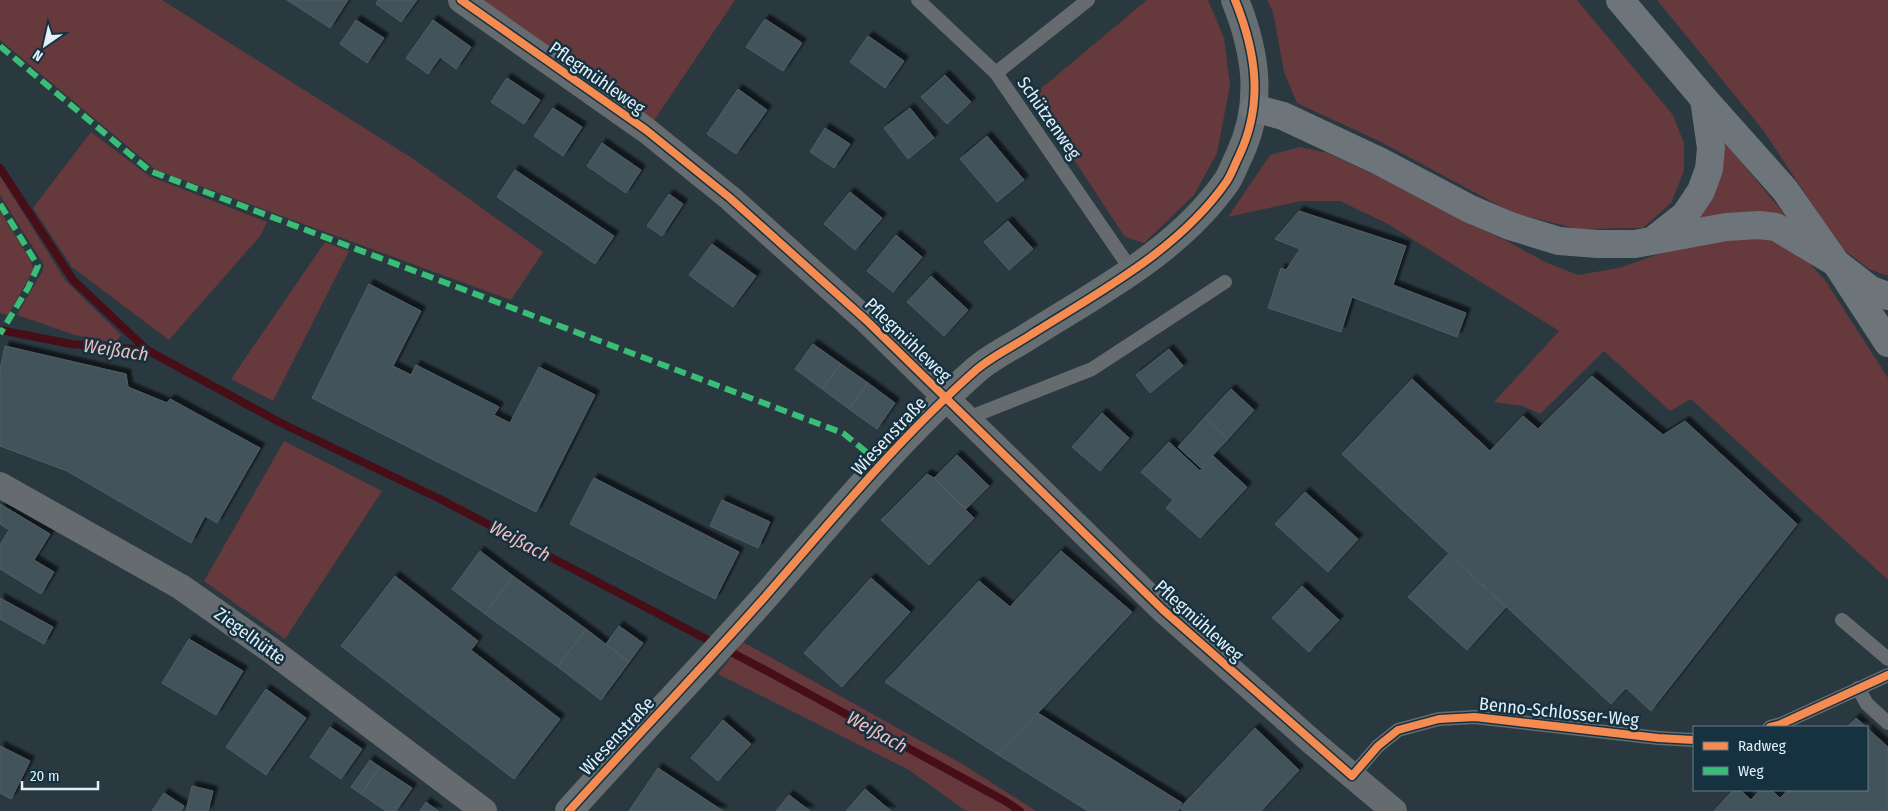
<svg xmlns="http://www.w3.org/2000/svg" width="1888" height="811" font-family="'Fira Sans Condensed',sans-serif">
<defs>
<filter id="shadow"><feDropShadow dx="4.5" dy="-4.5" stdDeviation="1" flood-color="#0009"/></filter>
</defs>
<rect width="100%" height="100%" fill="#2a3840"/>
<!-- green -->
<g fill="#66393c">
<path d="M 0,0 L 162,0 L 415,160 L 543,252 L 511,300 L 156,170 L 0,40 Z"/>
<path d="M 482,0 L 735,0 L 653,122 Z"/>
<path d="M 1147,0 L 1208,0 L 1224,38 L 1230,85 L 1217,153 L 1194,195 L 1144,243 L 1125,237 L 1032,96 Z"/>
<path d="M 1267,0 L 1577,0 L 1673,115 L 1684,143 L 1684,171 L 1671,203 L 1643,228 L 1578,229 L 1513,213 L 1381,142 L 1297,103 L 1284,72 L 1273,12 Z"/>
<path d="M 1657,0 L 1888,0 L 1888,276 L 1869,269 L 1841,248 L 1763,130 Z"/>
<path d="M 91,132 L 149,176 L 267,222 L 261,235 L 169,340 L 72,267 L 33,208 Z"/>
<path d="M 1717,133 L 1798,230 C 1758,216 1738,205 1696,221 C 1706,206 1719,191 1721,172 C 1723,160 1718,146 1717,133 Z"/>
<path d="M 1300,147 L 1328,153 L 1383,179 L 1465,222 L 1507,241 L 1545,262 L 1578,275 L 1619,268 L 1670,250 L 1748,234 L 1774,239 L 1803,256 L 1825,280 L 1888,378 L 1888,580 L 1691,399 L 1670,411 L 1604,351 L 1540,414 L 1523,406 L 1494,402 L 1559,331 L 1388,224 L 1340,201 L 1301,201 L 1228,217 L 1270,155 Z"/>
<path d="M 0,176 L 65,280 L 121,335 L 115,343 L 75,335 L 17,315 L 42,272 L 44,265 L 0,195 Z"/>
<path d="M 0,211 L 29,258 L 34,269 L 8,315 L 0,313 Z"/>
<path d="M 325,242 L 349,251 L 273,401 L 231,379 Z"/>
<path d="M 284,441 L 382,491 L 285,639 L 204,581 Z"/>
<path d="M 743,642 L 964,765 L 1036,811 L 966,811 L 909,770 L 718,674 Z"/>
</g>
<g fill="none" stroke-linecap="round" stroke-linejoin="round">
<!-- stream -->
<g stroke="#470e17" stroke-width="8">
<path d="M 0,168 L 73,280 L 147,350"/>
<path d="M 0,330 L 71,344 L 147,350 L 281,423 L 440,499 L 767,671 L 1005,801 L 1020,811"/>
</g>
</g>
<!-- building -->
<g fill="#42525b" stroke="#525e65" filter="url(#shadow)">
<path d="M 287,0 L 348,0 L 330,28 Z"/>
<path d="M 378,0 L 417,0 L 401,22 L 376,4 Z"/>
<path d="M 765,19 L 802,43 L 783,71 L 746,47 Z"/>
<path d="M 356,20 L 384,38 L 367,63 L 340,44 Z"/>
<path d="M 433,20 L 471,47 L 456,69 L 440,57 L 428,74 L 406,58 Z"/>
<path d="M 868,36 L 904,61 L 885,88 L 850,62 Z"/>
<path d="M 945,75 L 971,102 L 947,124 L 921,97 Z"/>
<path d="M 507,78 L 540,100 L 524,124 L 491,102 Z"/>
<path d="M 738,89 L 767,110 L 736,154 L 707,134 Z"/>
<path d="M 553,108 L 582,127 L 563,156 L 534,136 Z"/>
<path d="M 910,108 L 934,138 L 908,159 L 884,128 Z"/>
<path d="M 825,128 L 850,144 L 834,168 L 810,152 Z"/>
<path d="M 987,136 L 1024,180 L 997,202 L 960,159 Z"/>
<path d="M 602,143 L 641,170 L 626,193 L 587,166 Z"/>
<path d="M 515,170 L 614,236 L 595,264 L 497,197 Z"/>
<path d="M 850,192 L 882,218 L 855,250 L 824,224 Z"/>
<path d="M 669,194 L 683,204 L 662,236 L 647,226 Z"/>
<path d="M 1299,211 L 1406,246 L 1393,285 L 1466,313 L 1457,337 L 1352,297 L 1341,332 L 1268,308 L 1281,268 L 1286,270 L 1300,249 L 1275,239 Z"/>
<path d="M 1008,221 L 1033,249 L 1009,270 L 984,242 Z"/>
<path d="M 896,235 L 922,257 L 893,292 L 867,271 Z"/>
<path d="M 712,244 L 756,276 L 733,307 L 689,275 Z"/>
<path d="M 931,276 L 968,310 L 944,336 L 907,302 Z"/>
<path d="M 369,284 L 421,311 L 393,366 L 411,375 L 416,365 L 499,407 L 494,415 L 510,423 L 539,367 L 595,395 L 536,512 L 312,398 Z"/>
<path d="M 813,344 L 841,364 L 822,389 L 795,369 Z"/>
<path d="M 5,346 L 126,374 L 128,387 L 167,403 L 170,399 L 260,448 L 217,523 L 205,516 L 191,543 L 67,471 L 0,446 L 0,370 Z"/>
<path d="M 1169,349 L 1183,366 L 1150,393 L 1136,375 Z"/>
<path d="M 841,364 L 868,383 L 849,409 L 822,389 Z"/>
<path d="M 1592,376 L 1663,435 L 1685,421 L 1797,524 L 1651,711 L 1626,688 L 1611,704 L 1342,454 L 1412,379 L 1490,451 L 1523,416 L 1538,429 Z"/>
<path d="M 868,383 L 895,403 L 877,429 L 849,409 Z"/>
<path d="M 1231,389 L 1254,410 L 1228,439 L 1205,417 Z"/>
<path d="M 1102,413 L 1129,438 L 1100,471 L 1072,447 Z"/>
<path d="M 1205,417 L 1228,439 L 1201,468 L 1178,447 Z"/>
<path d="M 1169,442 L 1200,471 L 1213,456 L 1247,487 L 1200,538 L 1166,508 L 1173,500 L 1141,472 Z"/>
<path d="M 957,455 L 989,486 L 966,509 L 934,478 Z"/>
<path d="M 927,474 L 934,478 L 974,518 L 929,565 L 881,520 Z"/>
<path d="M 594,478 L 739,552 L 715,599 L 570,524 Z"/>
<path d="M 1305,492 L 1358,539 L 1328,572 L 1275,524 Z"/>
<path d="M 722,500 L 770,522 L 758,548 L 710,526 Z"/>
<path d="M 0,504 L 50,534 L 34,560 L 54,572 L 41,594 L 0,569 L 0,545 L 9,530 L 0,524 Z"/>
<path d="M 480,551 L 513,576 L 485,614 L 452,589 Z"/>
<path d="M 1061,551 L 1132,612 L 1038,713 L 997,754 L 885,682 L 979,581 L 1010,607 Z"/>
<path d="M 1448,554 L 1506,607 L 1467,650 L 1408,597 Z"/>
<path d="M 395,576 L 478,641 L 471,650 L 560,719 L 514,779 L 341,646 Z"/>
<path d="M 513,576 L 586,629 L 558,667 L 485,614 Z"/>
<path d="M 871,578 L 910,612 L 842,687 L 804,653 Z"/>
<path d="M 1302,586 L 1339,620 L 1309,652 L 1272,618 Z"/>
<path d="M 0,598 L 53,627 L 44,644 L 0,619 Z"/>
<path d="M 619,626 L 643,643 L 629,662 L 606,644 Z"/>
<path d="M 586,629 L 629,662 L 601,700 L 558,667 Z"/>
<path d="M 189,639 L 243,671 L 216,715 L 162,683 Z"/>
<path d="M 266,689 L 306,718 L 266,775 L 226,747 Z"/>
<path d="M 1038,713 L 1182,803 L 1177,811 L 1088,811 L 997,754 Z"/>
<path d="M 1856,718 L 1866,727 L 1847,727 Z"/>
<path d="M 723,720 L 751,744 L 718,781 L 691,758 Z"/>
<path d="M 330,727 L 362,749 L 341,779 L 310,757 Z"/>
<path d="M 1255,728 L 1299,770 L 1261,811 L 1183,811 L 1180,808 Z"/>
<path d="M 1867,728 L 1888,747 L 1888,811 L 1714,811 L 1733,790 L 1740,790 L 1751,800 L 1760,790 L 1771,790 L 1780,798 L 1788,790 L 1867,790 Z"/>
<path d="M 0,746 L 30,761 L 11,799 L 0,793 Z"/>
<path d="M 370,760 L 380,767 L 361,794 L 351,787 Z"/>
<path d="M 380,767 L 412,788 L 396,811 L 386,811 L 361,794 Z"/>
<path d="M 658,768 L 723,811 L 629,811 Z"/>
<path d="M 192,786 L 213,791 L 208,811 L 186,811 Z"/>
<path d="M 865,789 L 891,811 L 846,811 Z"/>
<path d="M 164,793 L 184,806 L 181,811 L 152,811 Z"/>
<path d="M 789,795 L 810,811 L 776,811 Z"/>
<path d="M 426,802 L 438,811 L 420,811 Z"/>
</g>
<g fill="none" stroke-linecap="round" stroke-linejoin="round">
<!-- lane -->
<g stroke="#666b6f" stroke-width="14">
<path d="M 918,0 L 996,73 L 1132,271"/>
<path d="M 996,73 L 1088,0"/>
<path d="M 968,418 L 1092,369 L 1225,282"/>
<path d="M 1842,620 L 1888,659"/>
<path d="M 1858,688 L 1867,704 L 1888,723"/>
<path d="M 1770,727 L 1781,724 L 1888,675"/>
<path d="M 1352,776 L 1378,746 L 1398,730 L 1439,719 L 1475,717 L 1658,738 L 1694,740"/>
</g>
<!-- street -->
<g stroke="#666b6f" stroke-width="26">
<path d="M 461,0 L 646,130 L 730,198 L 866,320 L 1163,610 L 1311,741 L 1394,811"/>
<path d="M 0,485 L 181,587 L 272,651 L 484,811"/>
</g>
<!-- secondary -->
<path stroke="#666e72" stroke-width="28" d="M 569,811 C 633,740 700,670 764,598 C 832,520 898,439 976,370 C 992,356 1014,346 1032,334 C 1102,290 1179,250 1227,181 C 1232,173 1235,164 1239,156 C 1264,103 1256,52 1235,0"/>
<!-- primary -->
<g stroke="#6d757a" stroke-width="28">
<path d="M 1620,0 L 1704,99 L 1785,190 L 1836,263 L 1888,343"/>
<path d="M 1254,108 L 1283,116 L 1379,161 L 1470,209 L 1510,226 L 1559,241 L 1598,244 L 1635,244 L 1726,227 L 1759,225 L 1776,227 L 1836,263 L 1871,290 L 1888,296"/>
<path d="M 1657,237 L 1685,215 L 1701,191 L 1709,169 L 1711,148 L 1704,99"/>
</g>
<!-- quiet -->
<g stroke="#3abd76" stroke-width="6" stroke-dasharray="12 6" stroke-linecap="butt">
<path d="M 0,46 L 150,171 L 843,433 L 881,464"/>
<path d="M 0,204 L 38,266 L 28,288 L 0,334"/>
</g>
<defs>
<g id="cycleway">
<path d="M 461,0 L 646,130 L 730,198 L 866,320 L 1163,610 L 1352,776 L 1378,746 L 1398,730 L 1439,719 L 1475,717 L 1658,738 L 1694,740"/>
<path d="M 1770,727 L 1781,724 L 1888,675"/>
<path d="M 569,811 C 633,740 700,670 764,598 C 832,520 898,439 976,370 C 992,356 1014,346 1032,334 C 1102,290 1179,250 1227,181 C 1232,173 1235,164 1239,156 C 1264,103 1256,52 1235,0"/>
</g>
</defs>
<!-- cycleway casing -->
<use href="#cycleway" stroke="#16313f" stroke-width="11"/>
<!-- cycleway -->
<use href="#cycleway" stroke="#f68b52" stroke-width="8"/>
</g>
<g text-anchor="middle" dominant-baseline="central" stroke-width="5" stroke-linejoin="round" paint-order="stroke">
<!-- street labels -->
<g font-size="18" fill="#e1f0f9" stroke="#16313f">
<text transform="translate(597 78) rotate(35)">Pflegmühleweg</text>
<text transform="translate(1049 118) rotate(55)">Schützenweg</text>
<text transform="translate(908 340) rotate(44)">Pflegmühleweg</text>
<text transform="translate(889 436) rotate(-47)">Wiesenstraße</text>
<text transform="translate(1199 621) rotate(42)">Pflegmühleweg</text>
<text transform="translate(250 636) rotate(36)">Ziegelhütte</text>
<text transform="translate(1559 712) rotate(6)">Benno-Schlosser-Weg</text>
<text transform="translate(617 736) rotate(-47)">Wiesenstraße</text>
</g>
<!-- water labels -->
<g font-size="19" font-style="italic" fill="#f0bdbc" stroke="#16313f">
<text transform="translate(116 350) rotate(8)">Weißach</text>
<text transform="translate(520 541) rotate(28)">Weißach</text>
<text transform="translate(877 732) rotate(29)">Weißach</text>
</g>
</g>
<!-- legend -->
<rect x="1693" y="726" width="175" height="65" fill="#16313f" stroke="#677d89"/>
<rect x="1703" y="742" width="25" height="8" fill="#f68b52" stroke="#677d89"/>
<text x="1738" y="751" font-size="15" fill="#e1f0f9">Radweg</text>
<rect x="1703" y="767" width="25" height="8" fill="#3abd76" stroke="#677d89"/>
<text x="1738" y="776" font-size="15" fill="#e1f0f9">Weg</text>
<!-- north arrow -->
<g transform="translate(45 45) rotate(214)" stroke="#16313f" stroke-width="4" paint-order="stroke">
<path d="M0-4L9 19L0 12L-9 19Z" fill="#e1f0f9"/>
<text y="-8" font-size="14" font-weight="bold" text-anchor="middle" fill="#e1f0f9">N</text>
</g>
<!-- scale -->
<path d="M22 781v8h76v-8" fill="none" stroke="#e1f0f9" stroke-width="2.5"/>
<text x="30" y="781" font-size="15" fill="#e1f0f9" stroke="#16313f" stroke-width="4" paint-order="stroke">20 m</text>
</svg>
